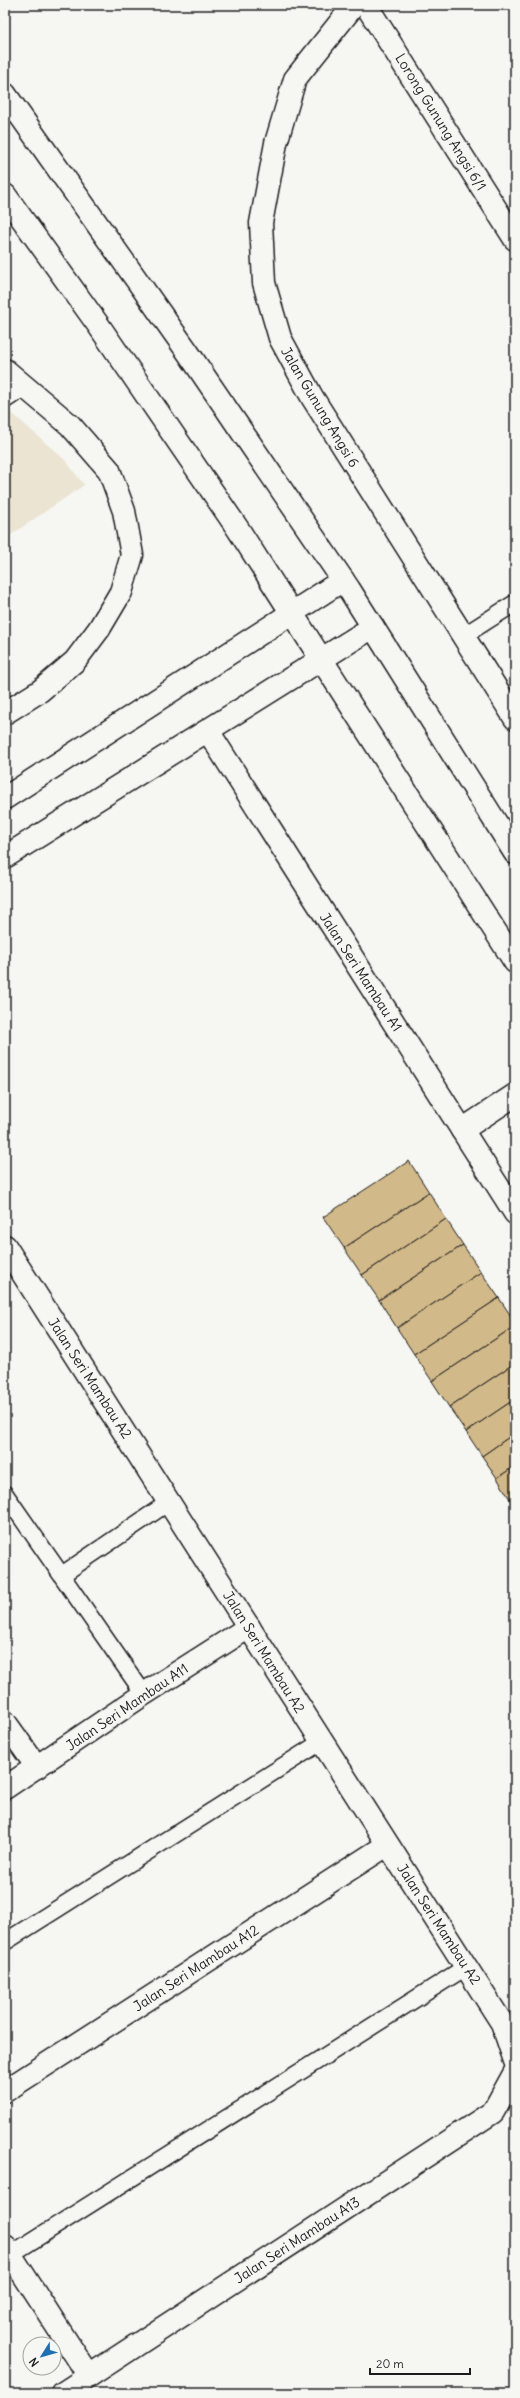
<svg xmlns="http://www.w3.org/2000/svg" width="520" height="2398" font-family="Delius,sans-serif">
<rect width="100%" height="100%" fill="#f6f6f2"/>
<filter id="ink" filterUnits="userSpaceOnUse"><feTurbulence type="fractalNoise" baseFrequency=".025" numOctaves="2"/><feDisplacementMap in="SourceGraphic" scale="8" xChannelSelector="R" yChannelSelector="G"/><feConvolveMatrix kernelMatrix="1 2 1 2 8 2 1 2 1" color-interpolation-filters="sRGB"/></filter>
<g filter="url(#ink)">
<!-- built -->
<path fill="#ebe4d2" d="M 5,407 L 65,460 L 84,485 L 5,539 Z"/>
<!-- building -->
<g fill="#d2b989" stroke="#1c1c1c">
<path d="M 409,1161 L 429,1192 L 344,1248 L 323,1217 Z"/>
<path d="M 429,1192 L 446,1219 L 362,1275 L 344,1248 Z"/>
<path d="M 446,1219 L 463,1245 L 379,1300 L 362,1275 Z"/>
<path d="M 463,1245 L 481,1272 L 397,1328 L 379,1300 Z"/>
<path d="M 481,1272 L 499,1298 L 414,1354 L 397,1328 Z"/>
<path d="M 499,1298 L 515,1322 L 515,1326 L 432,1381 L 414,1354 Z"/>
<path d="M 515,1326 L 515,1363 L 449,1407 L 432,1381 Z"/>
<path d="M 515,1363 L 515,1399 L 466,1432 L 449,1407 Z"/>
<path d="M 515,1399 L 515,1433 L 482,1456 L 466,1432 Z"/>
<path d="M 515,1433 L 515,1466 L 497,1478 L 482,1456 Z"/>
<path d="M 515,1466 L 515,1498 L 511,1501 L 497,1478 Z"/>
</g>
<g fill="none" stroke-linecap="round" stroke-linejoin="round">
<defs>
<g id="service">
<path d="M 5,400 L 26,386"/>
<path d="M 463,636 L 515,603"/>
<path d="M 5,1494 L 144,1694"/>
<path d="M 63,1574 L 169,1502"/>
<path d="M 5,1942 L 321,1742"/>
<path d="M 5,2258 L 466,1967"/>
</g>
<g id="minor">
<path d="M 354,5 L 295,79 L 276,143 L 261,223 L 264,283 L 280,338 L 312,397 L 515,718"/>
<path d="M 366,5 L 515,239"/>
<path d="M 5,94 L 187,351 L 349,589 L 515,853"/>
<path d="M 5,195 L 99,326 L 238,529 L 515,962"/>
<path d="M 5,370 L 70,425 L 109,470 L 124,511 L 132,555 L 121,592 L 99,629 L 75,661 L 40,691 L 5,713"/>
<path d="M 208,731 L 515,1213"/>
<path d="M 5,798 L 343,580"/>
<path d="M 5,857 L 373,627"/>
<path d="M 462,1130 L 515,1095"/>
<path d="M 5,1246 L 502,2023 L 515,2061"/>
<path d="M 5,1722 L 37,1767"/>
<path d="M 5,1788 L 144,1694 L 249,1627"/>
<path d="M 5,2091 L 387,1845"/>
<path d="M 5,2246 L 89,2376"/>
<path d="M 63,2393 L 493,2112 L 515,2072"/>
</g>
</defs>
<!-- service casing -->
<use href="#service" stroke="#1c1c1c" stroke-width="19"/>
<!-- minor casing -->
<use href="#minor" stroke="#1c1c1c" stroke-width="25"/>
<!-- service -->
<use href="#service" stroke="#f6f6f2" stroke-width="16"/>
<!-- minor -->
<use href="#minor" stroke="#f6f6f2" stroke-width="22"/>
</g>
</g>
<g text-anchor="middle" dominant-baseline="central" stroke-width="3.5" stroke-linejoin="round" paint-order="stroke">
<!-- street labels -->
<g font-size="14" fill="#1c1c1c" stroke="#f6f6f2">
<text transform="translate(441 122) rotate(58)">Lorong Gunung Angsi 6/1</text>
<text transform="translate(320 407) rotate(59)">Jalan Gunung Angsi 6</text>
<text transform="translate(361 972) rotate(57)">Jalan Seri Mambau A1</text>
<text transform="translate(90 1378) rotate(57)">Jalan Seri Mambau A2</text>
<text transform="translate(264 1652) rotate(58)">Jalan Seri Mambau A2</text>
<text transform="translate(127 1707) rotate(-34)">Jalan Seri Mambau A11</text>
<text transform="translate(439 1924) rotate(57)">Jalan Seri Mambau A2</text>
<text transform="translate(196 1968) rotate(-33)">Jalan Seri Mambau A12</text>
<text transform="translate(297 2240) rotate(-33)">Jalan Seri Mambau A13</text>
</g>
</g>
<!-- margin -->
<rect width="520" height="2398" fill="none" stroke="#f6f6f2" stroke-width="20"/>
<rect x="10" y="10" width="500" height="2378" fill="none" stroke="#1c1c1c" stroke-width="1.5" filter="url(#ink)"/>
<!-- north arrow -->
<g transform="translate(42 2356) rotate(233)"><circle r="19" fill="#f6f6f2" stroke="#9f9f9c"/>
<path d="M0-3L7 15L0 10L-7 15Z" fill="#1f6fb2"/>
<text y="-6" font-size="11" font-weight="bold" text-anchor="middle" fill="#1c1c1c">N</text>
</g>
<!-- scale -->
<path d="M370 2368v6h100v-6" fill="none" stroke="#1c1c1c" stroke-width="2"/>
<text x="376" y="2368" font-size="12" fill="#1c1c1c" stroke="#f6f6f2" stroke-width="3" paint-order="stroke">20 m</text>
</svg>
